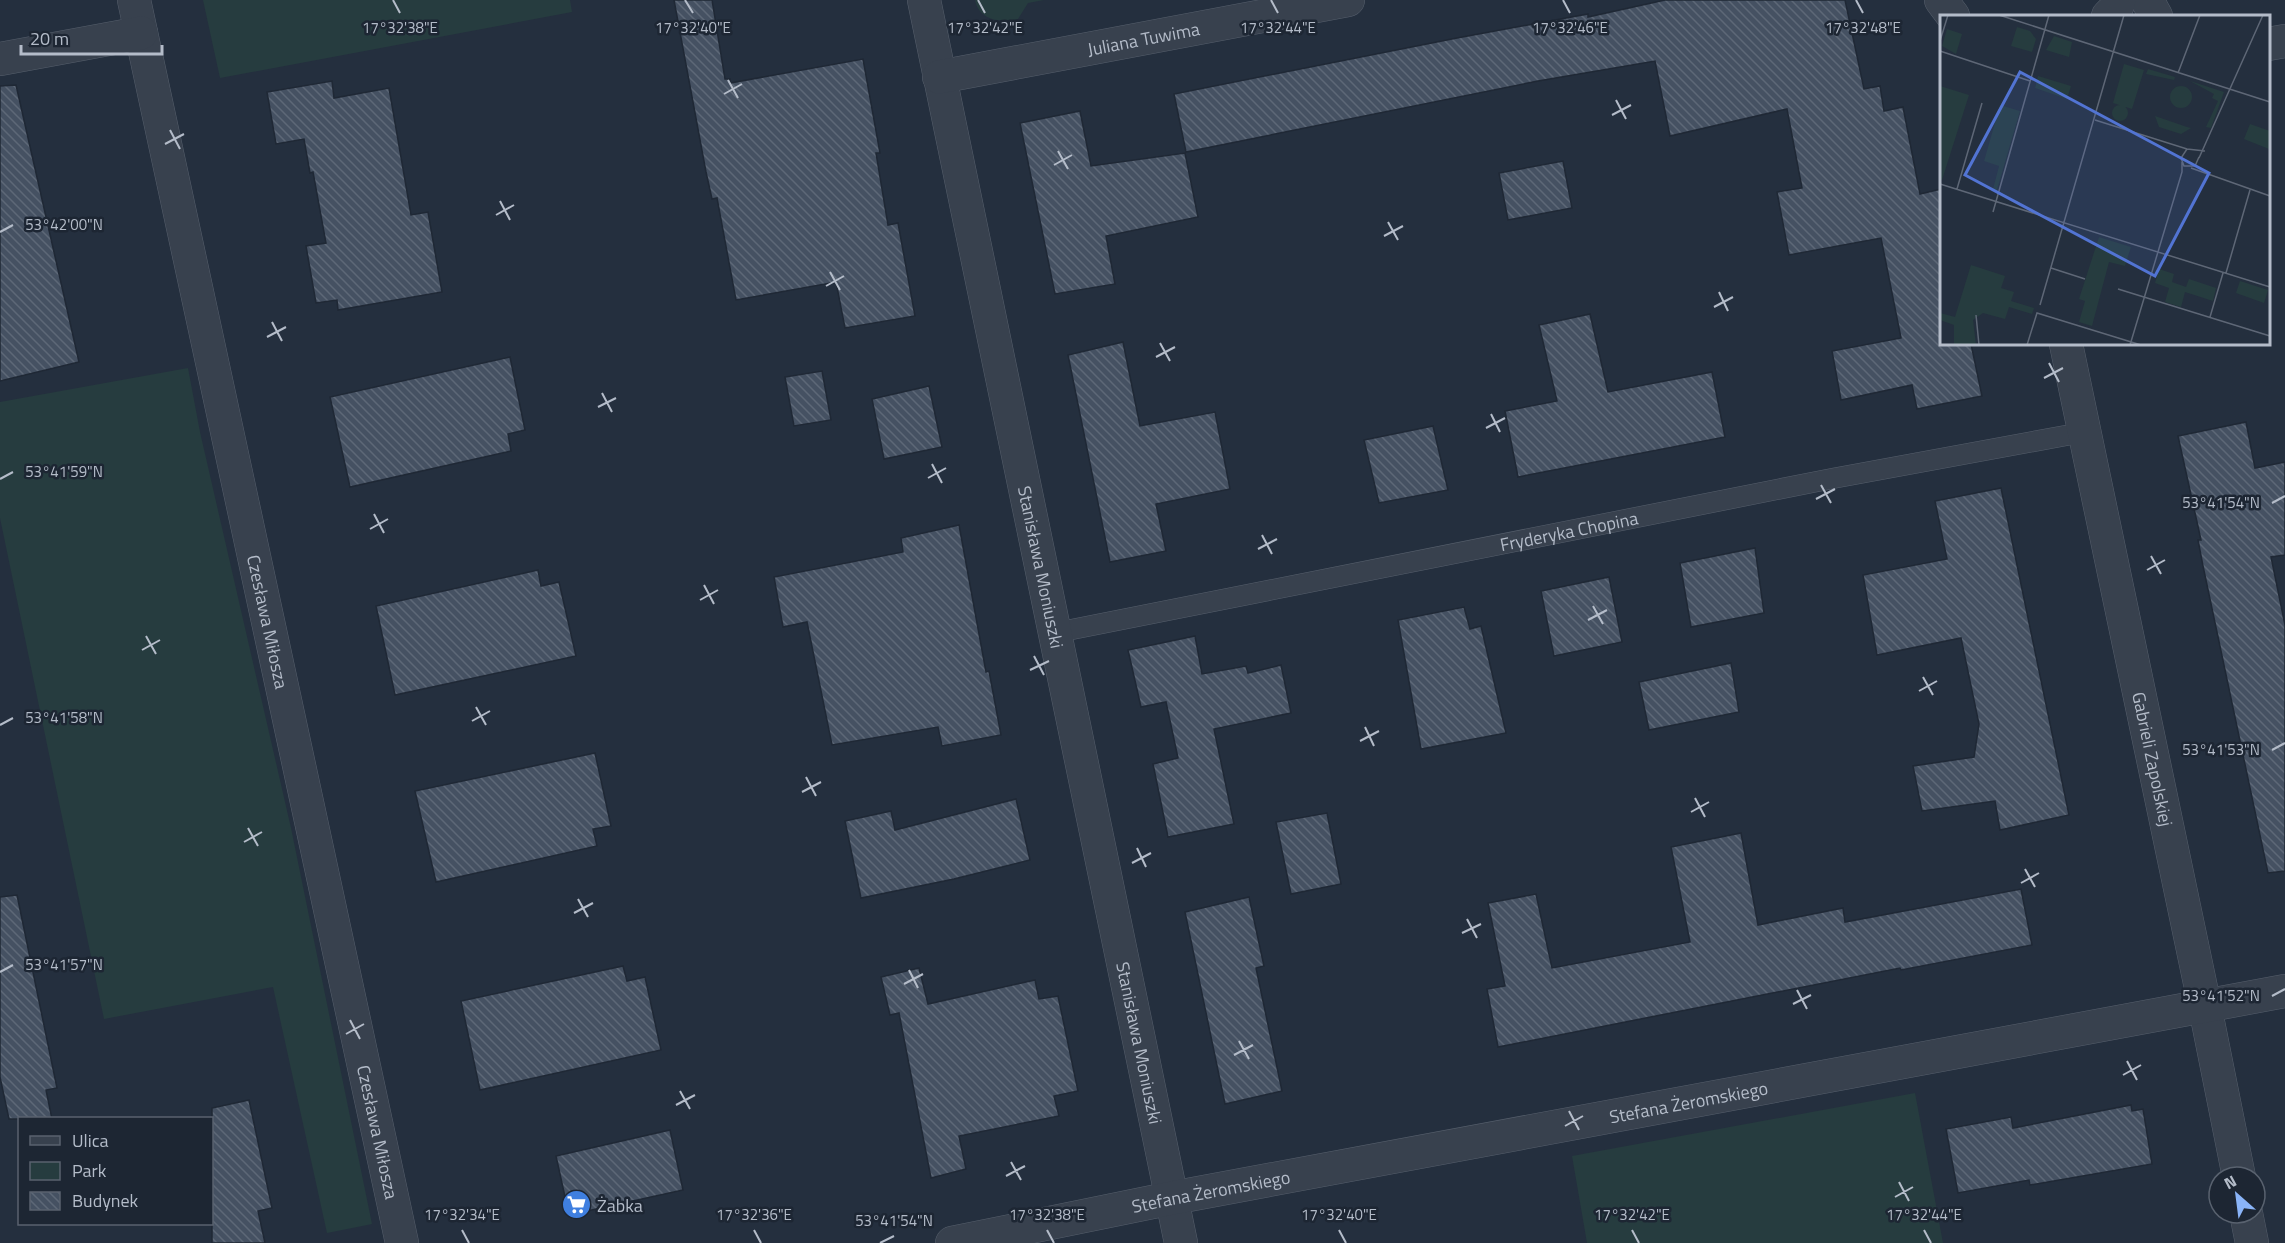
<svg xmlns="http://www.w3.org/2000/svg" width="2285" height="1243" font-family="'Titillium Web',sans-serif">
<defs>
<pattern id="building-back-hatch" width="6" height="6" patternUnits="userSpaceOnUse" patternTransform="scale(1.5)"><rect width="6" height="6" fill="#455162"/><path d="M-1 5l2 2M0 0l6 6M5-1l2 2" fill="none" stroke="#5d6877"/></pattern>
</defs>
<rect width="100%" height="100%" fill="#242f3e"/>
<!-- green -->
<g fill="#263c3f">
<path d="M 203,0 L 570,0 L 572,12 L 220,78 Z"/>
<path d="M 975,0 L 1044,0 L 1028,3 L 1018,19 C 1002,23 979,21 975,0 Z"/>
<path d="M 188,368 L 200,432 L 291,828 L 372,1224 L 327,1233 L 273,987 L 104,1019 L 0,518 L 0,402 Z"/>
<path d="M 1915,1093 L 1943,1243 L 1587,1243 L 1572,1156 Z"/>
</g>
<!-- building -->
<g fill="url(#building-back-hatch)" stroke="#1f2835" stroke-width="1.5">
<path d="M 674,0 L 712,0 L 725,79 L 730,79 L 730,83 L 863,59 L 880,153 L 876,153 L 888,225 L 898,223 L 915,316 L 845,328 L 836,282 L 736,300 L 717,198 L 712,199 L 706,172 Z"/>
<path d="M 1665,0 L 1845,0 L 1864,89 L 1880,86 L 1884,111 L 1903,107 L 1920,194 L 1941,189 L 1941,344 L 1971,344 L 1982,396 L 1917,409 L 1912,385 L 1841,400 L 1832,351 L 1901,338 L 1881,238 L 1789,255 L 1777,192 L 1802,188 L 1787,109 L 1670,136 L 1655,61 L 1538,81 L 1186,152 L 1174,94 L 1457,38 L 1588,14 L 1588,17 Z"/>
<path d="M 332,81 L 334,98 L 389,88 L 411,215 L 428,212 L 442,292 L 338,310 L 337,300 L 316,303 L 306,246 L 326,243 L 313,172 L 310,173 L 304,139 L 276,144 L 267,92 Z"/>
<path d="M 16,85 L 79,362 L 0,381 L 0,86 Z"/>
<path d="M 1080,111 L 1091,166 L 1185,153 L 1198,217 L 1106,236 L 1115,284 L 1055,294 L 1020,123 Z"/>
<path d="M 1563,161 L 1572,208 L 1508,220 L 1499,173 Z"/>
<path d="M 1590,314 L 1608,392 L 1712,372 L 1725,437 L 1518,477 L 1505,411 L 1557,401 L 1539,325 Z"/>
<path d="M 1123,342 L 1140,426 L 1215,412 L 1230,489 L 1156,504 L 1166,551 L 1110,562 L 1068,355 Z"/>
<path d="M 510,357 L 525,430 L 508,434 L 511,451 L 350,487 L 330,397 Z"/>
<path d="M 822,371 L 831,420 L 794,426 L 785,377 Z"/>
<path d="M 929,386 L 942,447 L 884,459 L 872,399 Z"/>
<path d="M 2246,422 L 2255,468 L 2285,462 L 2285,555 L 2271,557 L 2285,625 L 2285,871 L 2268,873 L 2203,566 L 2198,540 L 2201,540 L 2178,436 Z"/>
<path d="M 1433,426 L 1448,490 L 1379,503 L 1364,440 Z"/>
<path d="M 2001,488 L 2069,815 L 2000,830 L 1995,801 L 1922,811 L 1913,766 L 1974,757 L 1979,724 L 1961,638 L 1877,655 L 1863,575 L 1947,559 L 1935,501 Z"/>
<path d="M 959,525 L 986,672 L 989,671 L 1001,735 L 942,746 L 938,727 L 832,745 L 807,622 L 783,627 L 774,577 L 903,552 L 901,538 Z"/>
<path d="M 1755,548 L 1764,613 L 1691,627 L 1680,563 Z"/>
<path d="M 538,570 L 541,586 L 559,582 L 576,656 L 395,695 L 376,606 Z"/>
<path d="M 1609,577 L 1622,642 L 1554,656 L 1541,591 Z"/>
<path d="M 1464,607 L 1470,629 L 1481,626 L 1506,733 L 1421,749 L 1398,620 Z"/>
<path d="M 1195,636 L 1202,674 L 1246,666 L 1248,673 L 1281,665 L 1291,713 L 1214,729 L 1234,824 L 1168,837 L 1153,764 L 1178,758 L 1166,702 L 1141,707 L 1128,650 Z"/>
<path d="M 1731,663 L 1739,712 L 1649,730 L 1639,682 Z"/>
<path d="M 595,753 L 611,826 L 593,829 L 597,846 L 436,882 L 415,791 Z"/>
<path d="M 1016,799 L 1030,860 L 954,879 L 861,898 L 845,821 L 891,811 L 895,830 Z"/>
<path d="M 1327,813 L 1341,884 L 1291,894 L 1276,822 Z"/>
<path d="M 1741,833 L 1758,925 L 1843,908 L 1845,922 L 2021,889 L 2032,945 L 1901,970 L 1900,968 L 1498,1047 L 1487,989 L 1505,986 L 1488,903 L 1536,894 L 1552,968 L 1690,942 L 1671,847 Z"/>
<path d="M 17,895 L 57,1088 L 46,1090 L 52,1119 L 9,1119 L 0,1077 L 0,897 Z"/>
<path d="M 1249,897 L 1264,966 L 1256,968 L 1282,1091 L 1225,1104 L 1185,912 Z"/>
<path d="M 623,966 L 627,981 L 645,977 L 661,1050 L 480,1090 L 461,1001 Z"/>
<path d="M 919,968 L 928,1004 L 1035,980 L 1039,999 L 1058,996 L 1078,1091 L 1054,1096 L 1059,1116 L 959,1136 L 966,1169 L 931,1178 L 899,1013 L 890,1015 L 881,977 Z"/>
<path d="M 249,1100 L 272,1208 L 258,1211 L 265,1243 L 212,1243 L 212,1108 Z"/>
<path d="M 2131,1105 L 2132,1111 L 2143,1109 L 2152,1164 L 2030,1185 L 2029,1180 L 1958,1193 L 1946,1129 L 2011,1117 L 2013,1128 Z"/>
<path d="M 670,1130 L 683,1190 L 569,1215 L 556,1156 Z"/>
</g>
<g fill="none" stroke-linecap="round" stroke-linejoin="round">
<defs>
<g id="service">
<path id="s1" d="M 1054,633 L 1835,478 L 2085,432"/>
</g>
<g id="minor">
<path id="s2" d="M 134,0 L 402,1243"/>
<path id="s3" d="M 924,0 L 1181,1243"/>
<path d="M 1941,0 L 1953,16"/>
<path d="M 2147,0 L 2156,16"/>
<path d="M 2108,16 L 2117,7 L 2119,0"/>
<path d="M 2268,44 L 2285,41"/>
<path d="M 0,59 L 141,33"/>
<path id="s4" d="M 939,77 L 1348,0"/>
<path id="s5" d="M 2066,344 L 2205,1007 L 2239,1177"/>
<path d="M 2246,1213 L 2252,1243"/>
<path id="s6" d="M 952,1243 L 1172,1198 L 2285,991"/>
</g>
</defs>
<!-- service casing -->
<use href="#service" stroke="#565f6c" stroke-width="21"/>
<!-- minor casing -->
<use href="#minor" stroke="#565f6c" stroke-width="34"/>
<!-- service -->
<use href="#service" stroke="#38414e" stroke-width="20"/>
<!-- minor -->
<use href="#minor" stroke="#38414e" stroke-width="33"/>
</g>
<!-- ticks -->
<path fill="none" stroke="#b4bcc9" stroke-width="2" d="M 393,0 L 400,13M 685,0 L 693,13M 978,0 L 985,13M 1271,0 L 1278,13M 1563,0 L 1570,13M 1856,0 L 1863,13M 728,80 L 738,98M 724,94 L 742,84M 1616,100 L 1626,119M 1612,115 L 1631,105M 170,130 L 180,149M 165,144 L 184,134M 1058,151 L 1068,169M 1054,165 L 1072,155M 500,201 L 510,220M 496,215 L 514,205M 1388,222 L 1398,240M 0,232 L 13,225M 1384,236 L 1403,226M 830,272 L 840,290M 826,286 L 844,276M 1719,292 L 1728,311M 1714,307 L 1733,297M 272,322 L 282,341M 267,337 L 286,327M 1160,343 L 1170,361M 1156,357 L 1175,347M 2049,363 L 2059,382M 2044,378 L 2063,368M 602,393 L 612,412M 598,407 L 616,398M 1491,414 L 1500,432M 1486,428 L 1505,418M 932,464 L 942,483M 928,478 L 946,468M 0,479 L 13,472M 1821,485 L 1831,503M 1816,499 L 1835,489M 2272,503 L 2285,496M 374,514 L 384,533M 370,529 L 388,519M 1262,535 L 1272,554M 1258,549 L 1277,539M 2151,556 L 2161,574M 2147,570 L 2165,560M 704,585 L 714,604M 700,600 L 718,590M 1593,606 L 1603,624M 1588,620 L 1607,610M 146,636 L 156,654M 142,650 L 160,640M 1034,656 L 1044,675M 1030,670 L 1049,661M 1923,677 L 1933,695M 1919,691 L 1937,681M 476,707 L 486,725M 472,721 L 490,711M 0,725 L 13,718M 1365,727 L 1374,746M 1360,741 L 1379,731M 2272,750 L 2285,743M 806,777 L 816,796M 802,792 L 821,782M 1695,798 L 1705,817M 1691,812 L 1709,802M 248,828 L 258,846M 244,842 L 262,832M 1137,848 L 1146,867M 1132,863 L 1151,853M 2025,869 L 2035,887M 2021,883 L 2039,873M 578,899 L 588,917M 574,913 L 593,903M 1467,919 L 1477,938M 1462,933 L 1481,924M 909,970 L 918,988M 0,972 L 13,965M 904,984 L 923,974M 1797,990 L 1807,1009M 2272,996 L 2285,989M 1793,1004 L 1811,995M 350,1020 L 360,1039M 346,1034 L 364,1024M 1239,1041 L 1249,1059M 1234,1055 L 1253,1045M 2127,1061 L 2137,1080M 2123,1075 L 2141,1065M 680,1091 L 690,1109M 676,1105 L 695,1095M 1569,1111 L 1579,1130M 1565,1126 L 1583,1116M 1011,1162 L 1021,1180M 1006,1176 L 1025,1166M 1899,1182 L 1909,1201M 1895,1197 L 1913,1187M 462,1230 L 469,1243M 754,1230 L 761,1243M 1047,1230 L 1054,1243M 1339,1230 L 1346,1243M 1632,1230 L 1639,1243M 1924,1230 L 1931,1243M 880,1243 L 894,1236"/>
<!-- icons -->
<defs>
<symbol id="supermarket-disc" viewBox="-11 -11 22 22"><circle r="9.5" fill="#3f7fe0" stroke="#1d2633"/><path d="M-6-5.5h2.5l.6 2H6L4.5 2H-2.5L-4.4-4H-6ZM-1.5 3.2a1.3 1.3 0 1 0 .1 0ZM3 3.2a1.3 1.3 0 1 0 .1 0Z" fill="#fff"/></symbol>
</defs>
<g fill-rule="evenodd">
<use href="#supermarket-disc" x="560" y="1188" width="33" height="33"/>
</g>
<g text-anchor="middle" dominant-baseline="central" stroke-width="5" stroke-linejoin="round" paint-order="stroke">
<!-- street labels -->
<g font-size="18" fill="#b4bcc9" stroke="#1d2633">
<text stroke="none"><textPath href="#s4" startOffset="208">Juliana Tuwima</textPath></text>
<text stroke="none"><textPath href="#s1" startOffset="525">Fryderyka Chopina</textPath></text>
<text stroke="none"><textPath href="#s3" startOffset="579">Stanisława Moniuszki</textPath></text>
<text stroke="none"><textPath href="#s2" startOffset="636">Czesława Miłosza</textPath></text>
<text stroke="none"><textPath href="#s5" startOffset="424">Gabrieli Zapolskiej</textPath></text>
<text stroke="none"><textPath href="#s3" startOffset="1065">Stanisława Moniuszki</textPath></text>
<text stroke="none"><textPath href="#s6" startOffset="750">Stefana Żeromskiego</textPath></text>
<text stroke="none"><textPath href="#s2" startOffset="1158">Czesława Miłosza</textPath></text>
<text stroke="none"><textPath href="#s6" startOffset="264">Stefana Żeromskiego</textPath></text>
</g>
<!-- poi labels -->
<g font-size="18" fill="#b4bcc9" stroke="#1d2633" text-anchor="start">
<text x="597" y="1205">Żabka</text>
</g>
</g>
<!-- overview -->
<g transform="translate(1940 15)">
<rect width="330" height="330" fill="#242f3e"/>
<path d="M 77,12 L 90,16 L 96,24 L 92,37 L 71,31 ZM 7,14 L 22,19 L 16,39 L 2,31 ZM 114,21 L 132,27 L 129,42 L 106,35 ZM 184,49 L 204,55 L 192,94 L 173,88 ZM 208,54 L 235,62 L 234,65 L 206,59 ZM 98,61 L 131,71 L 127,84 L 95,73 ZM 250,66 L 284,77 L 271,113 L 266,112 L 278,86 L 272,83 L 274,79 ZM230 82a11 11 0 1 1 22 0a11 11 0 1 1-22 0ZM 0,71 L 29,80 L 2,165 L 0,164 ZM 60,90 L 80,96 L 57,175 L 53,174 L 59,151 L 44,146 ZM172 98a8 8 0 1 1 16 0a8 8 0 1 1-16 0ZM 215,101 L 247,112 L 251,113 L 241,119 L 219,112 ZM 310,109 L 330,116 L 329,134 L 304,124 ZM 159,222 L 191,232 L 185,251 L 169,247 L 152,311 L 139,307 L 145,286 L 139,284 ZM 31,250 L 65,261 L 61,273 L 74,277 L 71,286 L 94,293 L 92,299 L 69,292 L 65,304 L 43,298 L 33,305 L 36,330 L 14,330 L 14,310 L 0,305 L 0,298 L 15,302 ZM 219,254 L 234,259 L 232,267 L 246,272 L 249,264 L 276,273 L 273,286 L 245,277 L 241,292 L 225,287 L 229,273 L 215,268 ZM 300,266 L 328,275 L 324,288 L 296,278 Z" fill="#263c3f"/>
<path fill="none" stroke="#5e6776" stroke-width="1.5" d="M 59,0 L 330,87M 0,26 L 8,0M 0,36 L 90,66M 238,58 L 260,0M 155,105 L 247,134 L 265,136M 247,134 L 241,143 L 244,151 L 255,151 L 259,142M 259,143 L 323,0M 251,153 L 330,181M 0,169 L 330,272M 17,174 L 42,88M 53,197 L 109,0M 111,253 L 145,264M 286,258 L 310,175M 178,274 L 330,321M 100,290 L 184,0M 36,300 L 39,330M 270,302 L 283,258M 87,330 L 97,298 L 201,330M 190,330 L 242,157 L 242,147"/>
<path fill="#5274d3" fill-opacity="0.15" stroke="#5274d3" stroke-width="3" d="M 80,57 L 269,158 L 215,261 L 25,160 Z"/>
<rect width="330" height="330" fill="none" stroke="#b4bcc9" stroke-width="3"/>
</g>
<g font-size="15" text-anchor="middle" fill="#b4bcc9" stroke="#1d2633" stroke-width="5" stroke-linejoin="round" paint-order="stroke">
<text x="400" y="33">17°32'38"E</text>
<text x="693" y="33">17°32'40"E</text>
<text x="985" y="33">17°32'42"E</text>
<text x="1278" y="33">17°32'44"E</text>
<text x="1570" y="33">17°32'46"E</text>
<text x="1863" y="33">17°32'48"E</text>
<text x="64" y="230">53°42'00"N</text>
<text x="64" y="477">53°41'59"N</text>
<text x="2221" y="508">53°41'54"N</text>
<text x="64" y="723">53°41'58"N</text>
<text x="2221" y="755">53°41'53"N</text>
<text x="64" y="970">53°41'57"N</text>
<text x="2221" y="1001">53°41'52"N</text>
<text x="462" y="1220">17°32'34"E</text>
<text x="754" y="1220">17°32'36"E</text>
<text x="1047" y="1220">17°32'38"E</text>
<text x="1339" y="1220">17°32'40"E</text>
<text x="1632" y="1220">17°32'42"E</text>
<text x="1924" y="1220">17°32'44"E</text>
<text x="894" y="1226">53°41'54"N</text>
</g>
<!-- legend -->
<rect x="18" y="1117" width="195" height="108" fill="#1d2633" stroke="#59626f" stroke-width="1.5"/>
<rect x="30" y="1136" width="30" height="9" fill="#38414e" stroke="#59626f" stroke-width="1.5"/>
<text x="72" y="1147" font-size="18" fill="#b4bcc9">Ulica</text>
<rect x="30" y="1162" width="30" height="18" fill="#263c3f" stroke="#59626f" stroke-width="1.5"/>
<text x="72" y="1177" font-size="18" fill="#b4bcc9">Park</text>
<rect x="30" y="1192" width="30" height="18" fill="url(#building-back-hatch)" stroke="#59626f" stroke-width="1.5"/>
<text x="72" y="1207" font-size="18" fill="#b4bcc9">Budynek</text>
<!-- north arrow -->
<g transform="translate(2237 1195) rotate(332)"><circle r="28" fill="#1d2633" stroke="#59626f" stroke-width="1.5"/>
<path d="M0-4.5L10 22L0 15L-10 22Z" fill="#8ab4f8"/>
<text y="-9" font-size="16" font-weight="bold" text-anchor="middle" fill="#b4bcc9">N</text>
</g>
<!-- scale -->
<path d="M21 45v9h141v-9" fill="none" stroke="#b4bcc9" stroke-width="3"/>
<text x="30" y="45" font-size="18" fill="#b4bcc9" stroke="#1d2633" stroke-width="4.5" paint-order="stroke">20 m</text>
</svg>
